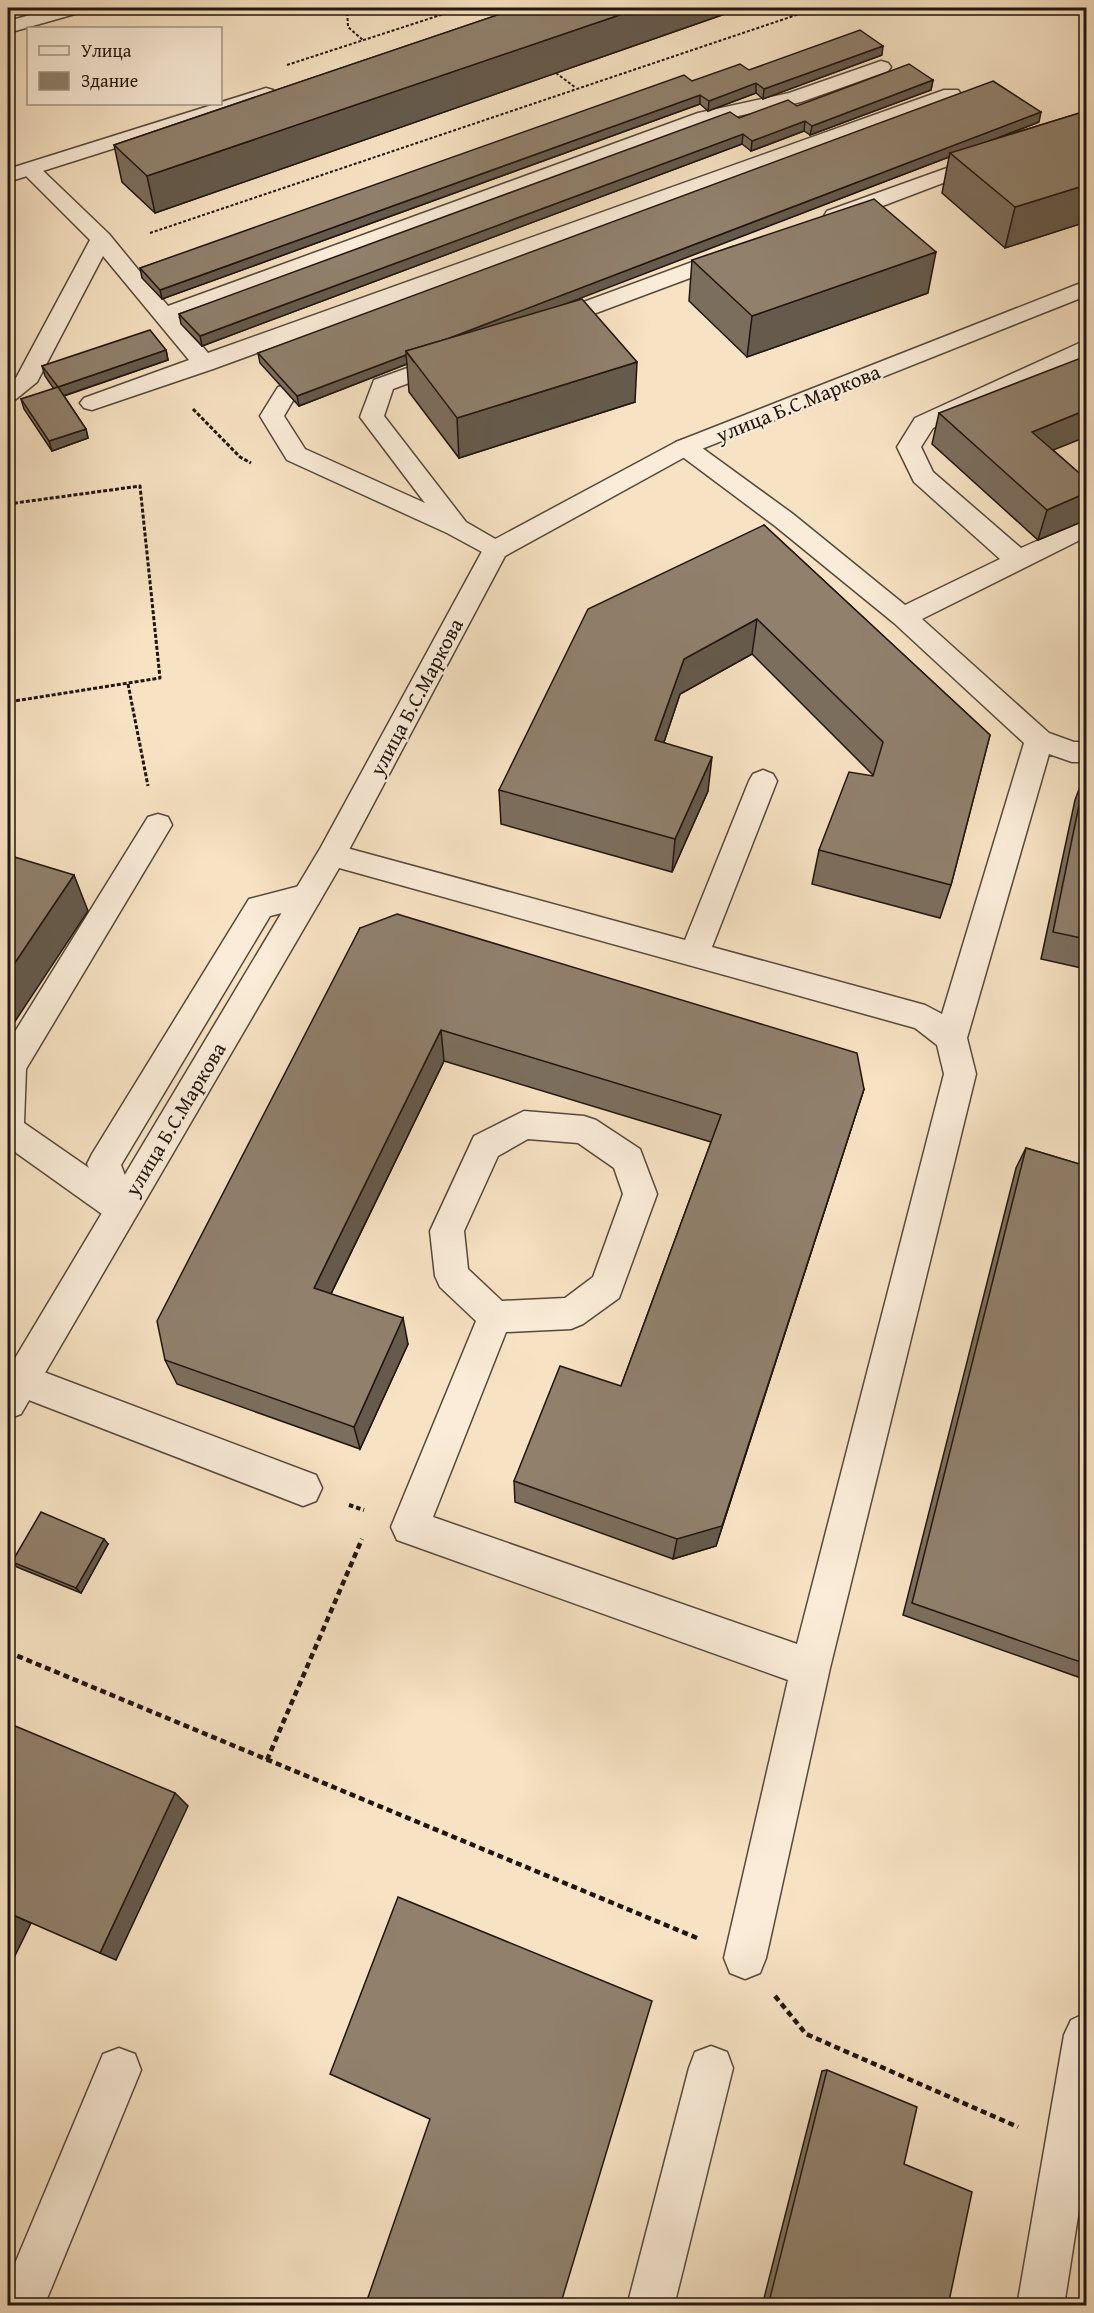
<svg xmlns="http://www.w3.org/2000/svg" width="1094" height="2313" font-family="'Gentium Book Plus',serif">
<rect width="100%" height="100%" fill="#f7e2c3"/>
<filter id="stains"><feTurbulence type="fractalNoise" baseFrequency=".00333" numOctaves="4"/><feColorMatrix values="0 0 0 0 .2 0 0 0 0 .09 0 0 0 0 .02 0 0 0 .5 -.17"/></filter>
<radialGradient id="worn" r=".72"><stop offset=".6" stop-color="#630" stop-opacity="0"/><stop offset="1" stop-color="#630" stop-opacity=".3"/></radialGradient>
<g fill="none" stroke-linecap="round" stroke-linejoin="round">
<defs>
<g id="service">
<path d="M 56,8 L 85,8 L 82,12 L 8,33 L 8,21 Z"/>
<path d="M 881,61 L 888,63 L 891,67 L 888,71 L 801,102 L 711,122 L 178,317 L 208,353 L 944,90 L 958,90 L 961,94 L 958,98 L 213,369 L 92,410 L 84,408 L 80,403 L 84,398 L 189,360 L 103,256 L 37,382 L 16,399 L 8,401 L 8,383 L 16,378 L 90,240 L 19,169 L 23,165 L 37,165 L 109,234 L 168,306 L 698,113 L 789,93 Z"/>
<path d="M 986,154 L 993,156 L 996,160 L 993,164 L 843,221 L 827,221 L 824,216 L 827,211 Z"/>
<path d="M 733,247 L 741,249 L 744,254 L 741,259 L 556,328 L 540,328 L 537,323 L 540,318 Z"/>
<path d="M 1086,340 L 1086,356 L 933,428 L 921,447 L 933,472 L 1021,548 L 1086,519 L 1086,537 L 922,619 L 1049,733 L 1074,742 L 1086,742 L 1086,762 L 1072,762 L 1049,754 L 967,1038 L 976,1074 L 830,1668 L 766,1958 L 760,1973 L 745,1979 L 730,1973 L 724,1958 L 788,1680 L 397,1540 L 391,1527 L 476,1321 L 440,1287 L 435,1276 L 430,1231 L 474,1136 L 524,1111 L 584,1116 L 596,1120 L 640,1149 L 657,1194 L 619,1298 L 583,1324 L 571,1329 L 506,1332 L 433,1517 L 797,1644 L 944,1074 L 937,1045 L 915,1028 L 332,866 L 322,863 L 317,855 L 322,847 L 332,844 L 685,940 L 749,781 L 753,774 L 763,770 L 773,774 L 777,781 L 712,947 L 925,1005 L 942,1014 L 1024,743 L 894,623 L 775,526 L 676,452 L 673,447 L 676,442 L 685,439 L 694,442 L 793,514 L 905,605 L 1000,559 L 914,482 L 897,447 L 915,418 ZM 528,1139 L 578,1143 L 614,1168 L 623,1194 L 593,1277 L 565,1298 L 502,1301 L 468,1269 L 464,1231 L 498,1156 Z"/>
<path d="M 449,353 L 457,355 L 461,360 L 457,365 L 393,389 L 384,416 L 466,522 L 504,544 L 508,550 L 504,556 L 495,559 L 447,533 L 287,460 L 260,416 L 278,387 L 286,385 L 294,387 L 298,392 L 284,416 L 305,449 L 425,503 L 360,417 L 374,380 Z"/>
<path d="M 158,814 L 168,817 L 172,825 L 26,1069 L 24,1123 L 89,1168 L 87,1164 L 92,1154 L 249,899 L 307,884 L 318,888 L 322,896 L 318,904 L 270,916 L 121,1165 L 138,1209 L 133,1219 L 121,1224 L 109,1219 L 8,1147 L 8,1043 L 148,817 Z"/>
<path d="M 20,1363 L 316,1475 L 322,1488 L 316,1501 L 303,1506 L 8,1392 L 8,1368 Z"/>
<path d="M 1086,2013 L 1086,2165 L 1064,2306 L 1017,2306 L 1064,2035 L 1071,2020 Z"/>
<path d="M 711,2046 L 727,2052 L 733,2068 L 674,2306 L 627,2306 L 689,2068 L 695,2052 Z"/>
<path d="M 119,2048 L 135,2054 L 141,2070 L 44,2306 L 8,2306 L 8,2280 L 103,2054 Z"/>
</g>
<g id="minor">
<path d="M 266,88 L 273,90 L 276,94 L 273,98 L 8,182 L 8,169 Z"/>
<path d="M 1086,281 L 1086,296 L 694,452 L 505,556 L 342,863 L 21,1414 L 8,1419 L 8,1370 L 321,847 L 486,544 L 676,442 Z"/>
</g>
</defs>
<!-- service casing -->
<use href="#service" stroke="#56483b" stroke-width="3"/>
<!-- minor casing -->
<use href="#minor" stroke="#56483b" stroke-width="3"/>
<!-- path-far3 -->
<g stroke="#21150e" stroke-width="2" stroke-dasharray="3 2" stroke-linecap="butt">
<path d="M 347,8 L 348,27 L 363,40"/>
<path d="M 1067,8 L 1086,18"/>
<path d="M 287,65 L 462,8"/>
<path d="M 556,73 L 576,88"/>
<path d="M 150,233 L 817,8"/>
</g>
<!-- path-far2 -->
<g stroke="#21150e" stroke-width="3" stroke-dasharray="4 2" stroke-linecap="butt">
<path d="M 193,409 L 240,457 L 251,463"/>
<path d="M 8,504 L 140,486 L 160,678 L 8,702"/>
<path d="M 128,684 L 148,786"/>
</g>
<!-- path-far1 -->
<path stroke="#21150e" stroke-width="4" stroke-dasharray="4.5 3" stroke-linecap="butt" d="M 349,1505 L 364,1510"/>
<!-- path -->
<g stroke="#21150e" stroke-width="4.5" stroke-dasharray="6 4" stroke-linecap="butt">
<path d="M 8,1652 L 697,1938"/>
<path d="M 267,1760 L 362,1539"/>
<path d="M 775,1996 L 806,2034 L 1018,2127"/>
</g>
<!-- service -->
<use href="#service" fill="#faecd8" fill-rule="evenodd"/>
<!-- minor -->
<use href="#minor" fill="#faecd8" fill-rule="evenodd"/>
</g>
<!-- wall -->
<g fill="#7c6e5d" stroke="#21150e" stroke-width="1.5">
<path d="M 518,8 L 742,8 L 155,213 L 122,182 L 114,145 Z"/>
<path d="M 882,55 L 763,99 L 756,93 L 708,111 L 700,104 L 162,299 L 142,278 L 140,268 L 692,81 L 749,70 Z"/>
<path d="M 933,80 L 931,90 L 810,135 L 804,131 L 751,151 L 742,144 L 202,346 L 181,324 L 179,314 L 739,118 L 797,106 Z"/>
<path d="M 1086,111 L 1086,222 L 1005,248 L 942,193 L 949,157 L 566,303 L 635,402 L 459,458 L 409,392 L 407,364 L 299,406 L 260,363 L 258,353 L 1039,122 L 995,139 Z"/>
<path d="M 692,260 L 928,293 L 747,357 L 689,301 Z"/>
<path d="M 166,350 L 168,360 L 64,396 L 86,429 L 88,438 L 52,451 L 24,409 L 21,399 L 54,389 L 45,376 L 42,366 Z"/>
<path d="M 939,413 L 1053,450 L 1086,479 L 1086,520 L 1038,540 L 932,444 Z"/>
<path d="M 764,525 L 990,735 L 951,885 L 940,918 L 812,884 L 819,850 L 873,775 L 752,654 L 680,694 L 664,742 L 708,791 L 672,872 L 501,824 L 499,790 Z"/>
<path d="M 1086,771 L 1086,969 L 1041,959 L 1075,800 Z"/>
<path d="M 360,928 L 864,1089 L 716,1546 L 673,1559 L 515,1502 L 514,1481 L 621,1386 L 711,1142 L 444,1061 L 331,1294 L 408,1344 L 360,1449 L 177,1384 L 165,1360 Z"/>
<path d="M 1026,1148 L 1086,1166 L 1086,1672 L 1081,1678 L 903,1615 L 1016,1168 Z"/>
<path d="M 108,1544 L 81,1593 L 17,1567 L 12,1562 Z"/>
<path d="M 827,2070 L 904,2164 L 948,2306 L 762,2306 L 822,2071 Z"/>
</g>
<!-- shaded-wall -->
<g fill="#655a4c" stroke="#21150e" stroke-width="1.5">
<path d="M 640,8 L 742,8 L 155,213 L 147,176 Z"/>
<path d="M 883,46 L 882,55 L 763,99 L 764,89 Z"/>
<path d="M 933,80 L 931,90 L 810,135 L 812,126 Z"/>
<path d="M 756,83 L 756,93 L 708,111 L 709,101 Z"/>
<path d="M 700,95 L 700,104 L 162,299 L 160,290 Z"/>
<path d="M 1041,112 L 1039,122 L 953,155 L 950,153 L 949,157 L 414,362 L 408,354 Z"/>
<path d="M 805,121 L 804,131 L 751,151 L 752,141 Z"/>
<path d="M 743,134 L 742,144 L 202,346 L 200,336 Z"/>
<path d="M 1086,185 L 1086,222 L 1005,248 L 1015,207 Z"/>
<path d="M 936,252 L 928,293 L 747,357 L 752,316 Z"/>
<path d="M 166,350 L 168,360 L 60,397 L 58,387 Z"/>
<path d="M 406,355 L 407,364 L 299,406 L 297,396 Z"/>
<path d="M 637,362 L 635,402 L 459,458 L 457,418 Z"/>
<path d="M 1086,410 L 1086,437 L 1023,462 L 1032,432 Z"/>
<path d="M 86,429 L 88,438 L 52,451 L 49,441 Z"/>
<path d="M 1086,493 L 1086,520 L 1038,540 L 1047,510 Z"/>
<path d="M 757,619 L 752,654 L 680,694 L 653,775 L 655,740 L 684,659 Z"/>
<path d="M 712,757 L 708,791 L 672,872 L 675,839 Z"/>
<path d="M 74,875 L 88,911 L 8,1032 L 8,973 Z"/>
<path d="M 441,1030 L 444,1061 L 321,1314 L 314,1288 Z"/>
<path d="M 864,1089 L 716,1546 L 673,1559 L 677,1539 Z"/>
<path d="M 403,1318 L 408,1344 L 360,1449 L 354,1427 Z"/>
<path d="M 104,1539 L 108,1544 L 81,1593 L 76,1588 Z"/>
<path d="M 175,1793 L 188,1806 L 116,1960 L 100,1953 Z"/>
<path d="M 11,1914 L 31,1923 L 8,1970 L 8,1922 Z"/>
</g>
<!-- building -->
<g fill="#90806c" stroke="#21150e" stroke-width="1.5">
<path d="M 518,8 L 640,8 L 147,176 L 114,145 Z"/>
<path d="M 860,30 L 883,46 L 764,89 L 756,83 L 709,101 L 700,95 L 160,290 L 140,268 L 684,75 L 692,81 L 740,64 L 749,70 Z"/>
<path d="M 909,64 L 933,80 L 812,126 L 805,121 L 752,141 L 743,134 L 200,336 L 179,314 L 730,112 L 739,118 L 788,100 L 797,106 Z"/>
<path d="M 993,81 L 1041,112 L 447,339 L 406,351 L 406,355 L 297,396 L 258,353 Z"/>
<path d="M 1086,111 L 1086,185 L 1015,207 L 950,153 Z"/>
<path d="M 874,199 L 936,252 L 752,316 L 692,260 Z"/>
<path d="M 582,299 L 637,362 L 457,418 L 406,351 Z"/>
<path d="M 150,330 L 166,350 L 58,387 L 42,366 Z"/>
<path d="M 1086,356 L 1086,410 L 1032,432 L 1086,479 L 1086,493 L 1047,510 L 939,413 Z"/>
<path d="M 58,387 L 86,429 L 49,441 L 21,399 Z"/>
<path d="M 764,525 L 990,735 L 951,885 L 819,850 L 849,772 L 873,776 L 883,742 L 757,619 L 684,659 L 655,740 L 712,757 L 675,839 L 499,790 L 588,609 Z"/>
<path d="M 1086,771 L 1086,939 L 1053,932 Z"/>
<path d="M 8,855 L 74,875 L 8,973 Z"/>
<path d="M 397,914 L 857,1053 L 864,1089 L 722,1526 L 677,1539 L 514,1481 L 560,1366 L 621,1386 L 721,1115 L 441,1030 L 314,1288 L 403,1318 L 354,1427 L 165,1360 L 157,1321 L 360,928 Z"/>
<path d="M 1026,1148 L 1086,1166 L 1086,1664 L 912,1603 Z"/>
<path d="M 41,1512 L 104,1539 L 76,1588 L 12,1562 Z"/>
<path d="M 8,1723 L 175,1793 L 100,1953 L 11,1914 L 8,1922 Z"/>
<path d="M 398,1897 L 652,2001 L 560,2306 L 365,2306 L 430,2119 L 330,2074 Z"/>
<path d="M 827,2070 L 917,2107 L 904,2164 L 972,2192 L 948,2306 L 768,2306 Z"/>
</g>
<g text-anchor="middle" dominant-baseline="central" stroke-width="4.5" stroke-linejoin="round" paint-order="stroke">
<!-- street labels -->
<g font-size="21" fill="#21150e" stroke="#faecd8">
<text transform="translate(798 403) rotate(-22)">улица Б.С.Маркова</text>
<text transform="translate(416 697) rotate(-62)">улица Б.С.Маркова</text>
<text transform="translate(175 1119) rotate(-59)">улица Б.С.Маркова</text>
</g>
</g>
<!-- margin -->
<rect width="1094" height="2313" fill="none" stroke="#f7e2c3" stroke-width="30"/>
<rect x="9" y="9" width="1076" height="2295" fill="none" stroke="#21150e" stroke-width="3"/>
<rect x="15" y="15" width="1064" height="2283" fill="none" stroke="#21150e" stroke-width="1.5"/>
<!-- legend -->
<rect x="27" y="27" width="195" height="78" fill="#faecd8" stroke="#a39687" stroke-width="1.5"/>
<rect x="39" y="46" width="30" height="9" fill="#faecd8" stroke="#a39687" stroke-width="1.5"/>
<text x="81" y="57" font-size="18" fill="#21150e">Улица</text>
<rect x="39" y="72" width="30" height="18" fill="#90806c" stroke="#a39687" stroke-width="1.5"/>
<text x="81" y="87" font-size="18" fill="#21150e">Здание</text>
<rect width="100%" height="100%" filter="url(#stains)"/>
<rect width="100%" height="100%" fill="url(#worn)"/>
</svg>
